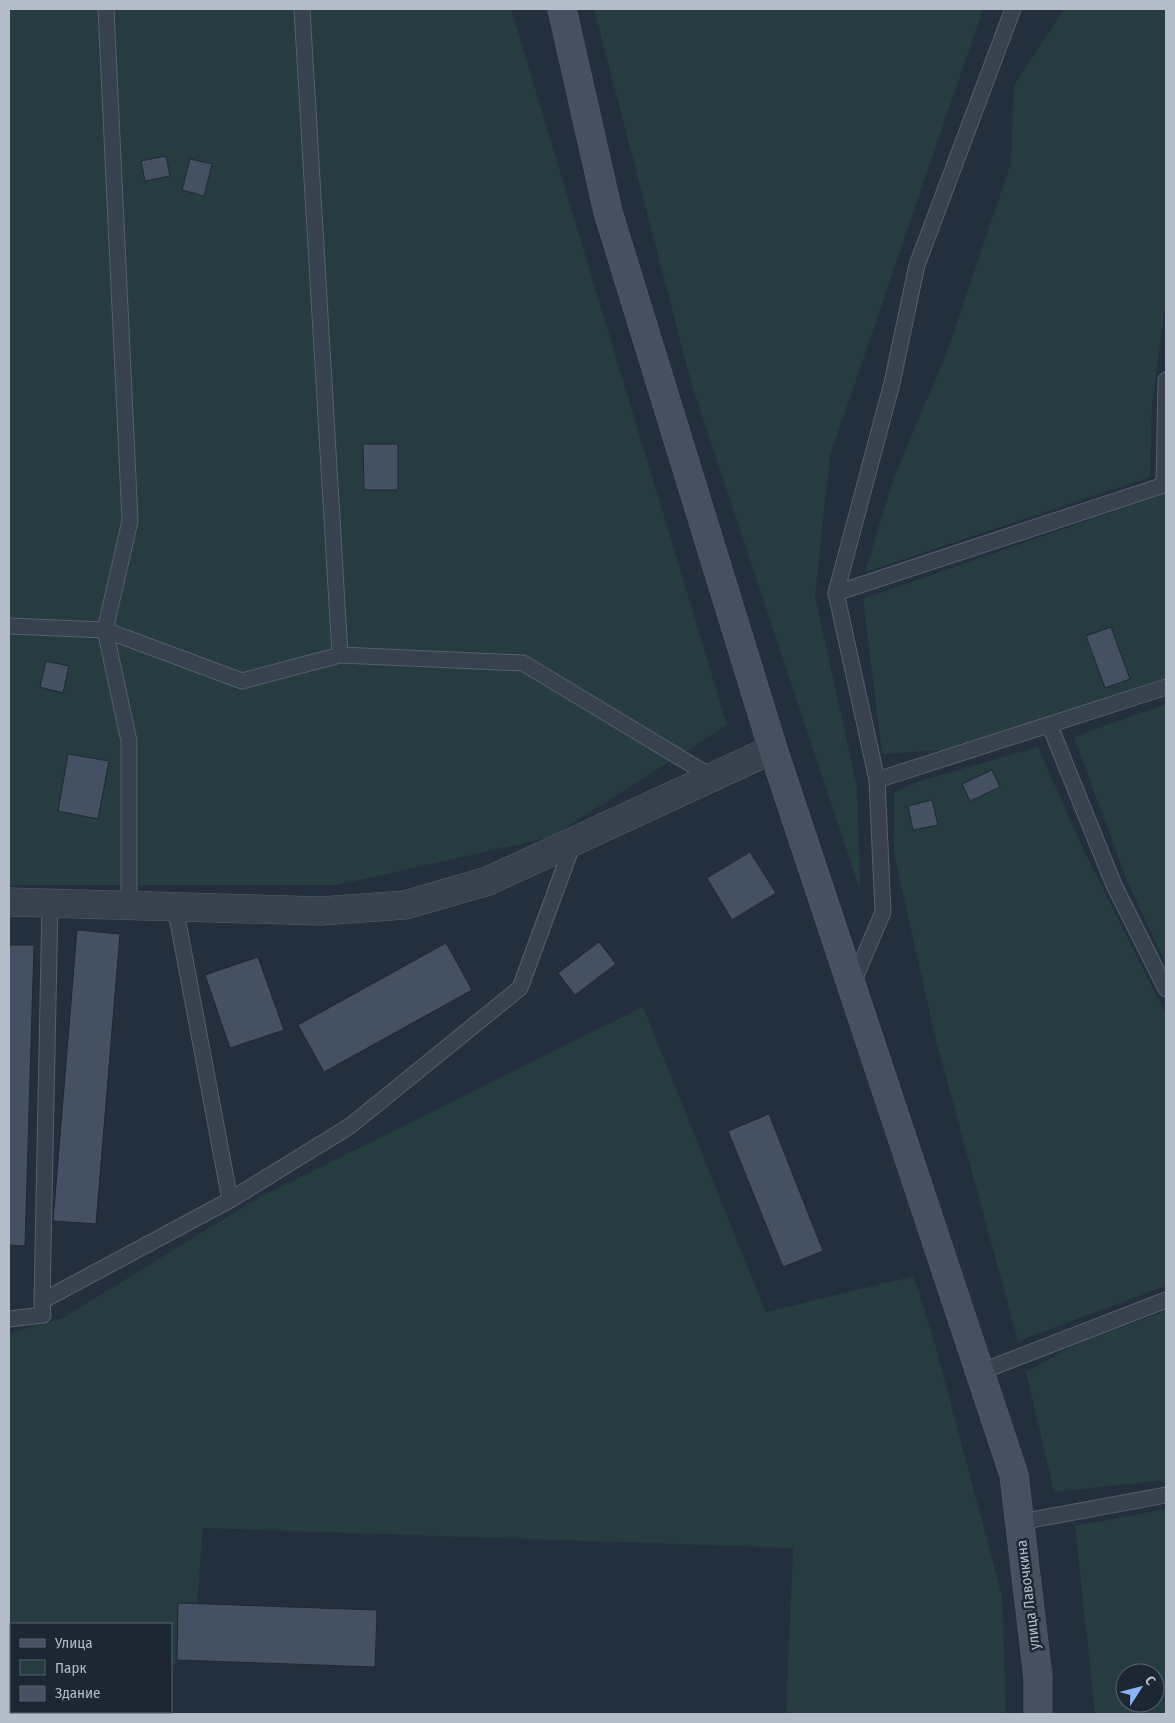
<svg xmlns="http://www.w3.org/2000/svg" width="1175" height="1723" font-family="'Fira Sans Condensed',sans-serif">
<rect width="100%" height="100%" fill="#242f3e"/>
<!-- green -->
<g fill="#263c3f" fill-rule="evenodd">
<path d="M 9,9 L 511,9 L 727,725 L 551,837 L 337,885 L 9,885 Z"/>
<path d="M 594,9 L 983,9 L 830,456 L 815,596 L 857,787 L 860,890 L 691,382 Z"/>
<path d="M 1064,9 L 1166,9 L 1166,300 L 1152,405 L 1150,477 L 865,572 L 894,477 L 947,352 L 1011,163 L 1014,85 Z"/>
<path d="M 1166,493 L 1166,678 L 946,750 L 882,754 L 863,599 Z"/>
<path d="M 1166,704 L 1166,965 L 1126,878 L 1074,737 Z"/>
<path d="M 1038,747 L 1084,851 L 1166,1015 L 1166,1286 L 1018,1341 L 936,1040 L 894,854 L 894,792 L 924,780 Z"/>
<path d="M 643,1007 L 766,1312 L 914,1276 L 936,1348 L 1002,1596 L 1006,1714 L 786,1714 L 793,1548 L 203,1528 L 197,1604 L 178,1603 L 177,1660 L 171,1669 L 171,1624 L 11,1624 L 11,1657 L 9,1657 L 9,1333 L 63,1318 L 258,1198 Z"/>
<path d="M 1166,1311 L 1166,1480 L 1054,1492 L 1026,1372 L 1074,1345 Z"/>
<path d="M 1166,1509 L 1166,1714 L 1095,1714 L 1075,1526 ZM 1125,1673 L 1155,1673 L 1155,1703 L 1125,1703 Z"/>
</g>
<!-- building -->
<g fill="#455162" stroke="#1f2835">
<path d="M 166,156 L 170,176 L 145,181 L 141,161 Z"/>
<path d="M 190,159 L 212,164 L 204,196 L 182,190 Z"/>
<path d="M 363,444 L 398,444 L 398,490 L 364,490 Z"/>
<path d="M 1111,627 L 1130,679 L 1105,688 L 1086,636 Z"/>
<path d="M 46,661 L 69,666 L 63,693 L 40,687 Z"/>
<path d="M 68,754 L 109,761 L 98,819 L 58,811 Z"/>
<path d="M 992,770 L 1000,787 L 970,801 L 962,784 Z"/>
<path d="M 932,800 L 938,825 L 913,830 L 908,806 Z"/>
<path d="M 750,852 L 776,893 L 732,920 L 707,878 Z"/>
<path d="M 77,930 L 120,934 L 96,1224 L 53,1221 Z"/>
<path d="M 599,942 L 616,964 L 575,995 L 558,973 Z"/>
<path d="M 446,943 L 472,990 L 324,1072 L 298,1025 Z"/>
<path d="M 9,945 L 34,945 L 25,1246 L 9,1245 Z"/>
<path d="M 258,957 L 284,1030 L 230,1048 L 205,975 Z"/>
<path d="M 769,1114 L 823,1251 L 783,1267 L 728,1131 Z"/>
<path d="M 178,1603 L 377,1610 L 375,1667 L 177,1660 Z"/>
</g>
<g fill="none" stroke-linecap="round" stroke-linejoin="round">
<defs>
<g id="service">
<path d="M 302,9 L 340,655 L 523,663 L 712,777"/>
<path d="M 836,593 L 1164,485 L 1166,380"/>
<path d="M 9,626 L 105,630 L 130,521 L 106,9"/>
<path d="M 105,630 L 129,741 L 129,905"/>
<path d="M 105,630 L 242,681 L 340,655"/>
<path d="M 1050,726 L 1114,885 L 1166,989"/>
<path d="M 877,780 L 1166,687"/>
<path d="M 175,906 L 230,1200"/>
<path d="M 852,985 L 883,912 L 877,780 L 836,593 L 892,383 L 917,265 L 1013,9"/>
<path d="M 42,1301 L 50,902"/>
<path d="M 9,1319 L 43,1315 L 42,1301 L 230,1200 L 350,1126 L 520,988 L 574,841"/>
<path d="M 980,1372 L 1166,1300"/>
<path d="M 1020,1522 L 1166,1495"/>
<path d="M 9,1691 L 11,1691"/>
</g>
<path id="minor" d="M 9,902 L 321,911 L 405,905 L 488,881 L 773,749"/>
<path id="secondary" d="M 562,9 L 608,212 L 773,749 L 1014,1475 L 1038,1677 L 1038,1714"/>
</defs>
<!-- service casing -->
<use href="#service" stroke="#565f6c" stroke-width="17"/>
<!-- minor casing -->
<use href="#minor" stroke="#565f6c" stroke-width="29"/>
<!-- secondary casing -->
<use href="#secondary" stroke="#565f6c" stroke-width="29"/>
<!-- service -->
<use href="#service" stroke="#38414e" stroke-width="15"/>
<!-- minor -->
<use href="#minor" stroke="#38414e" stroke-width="28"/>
<!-- secondary -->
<use href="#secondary" stroke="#465061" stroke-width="28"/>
</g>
<g text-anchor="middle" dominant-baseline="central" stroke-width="5" stroke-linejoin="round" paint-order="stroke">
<!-- street labels -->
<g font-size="15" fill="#b4bcc9" stroke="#1d2633">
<text transform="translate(1028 1595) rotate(-97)">улица Лавочкина</text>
</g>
</g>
<!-- border -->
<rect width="1175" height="1723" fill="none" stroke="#b4bcc9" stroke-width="20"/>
<!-- legend -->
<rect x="10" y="1623" width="162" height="90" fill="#1d2633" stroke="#59626f"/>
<rect x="20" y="1639" width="25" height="8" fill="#465061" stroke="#59626f"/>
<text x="55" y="1648" font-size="15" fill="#b4bcc9">Улица</text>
<rect x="20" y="1660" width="25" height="15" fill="#263c3f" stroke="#59626f"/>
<text x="55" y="1673" font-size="15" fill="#b4bcc9">Парк</text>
<rect x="20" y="1686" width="25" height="15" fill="#455162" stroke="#59626f"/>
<text x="55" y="1698" font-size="15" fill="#b4bcc9">Здание</text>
<!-- north arrow -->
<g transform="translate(1140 1688) rotate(54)"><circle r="24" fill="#1d2633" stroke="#59626f"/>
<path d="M0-4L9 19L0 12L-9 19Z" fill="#8ab4f8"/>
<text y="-8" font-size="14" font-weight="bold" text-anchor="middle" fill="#b4bcc9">С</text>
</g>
</svg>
